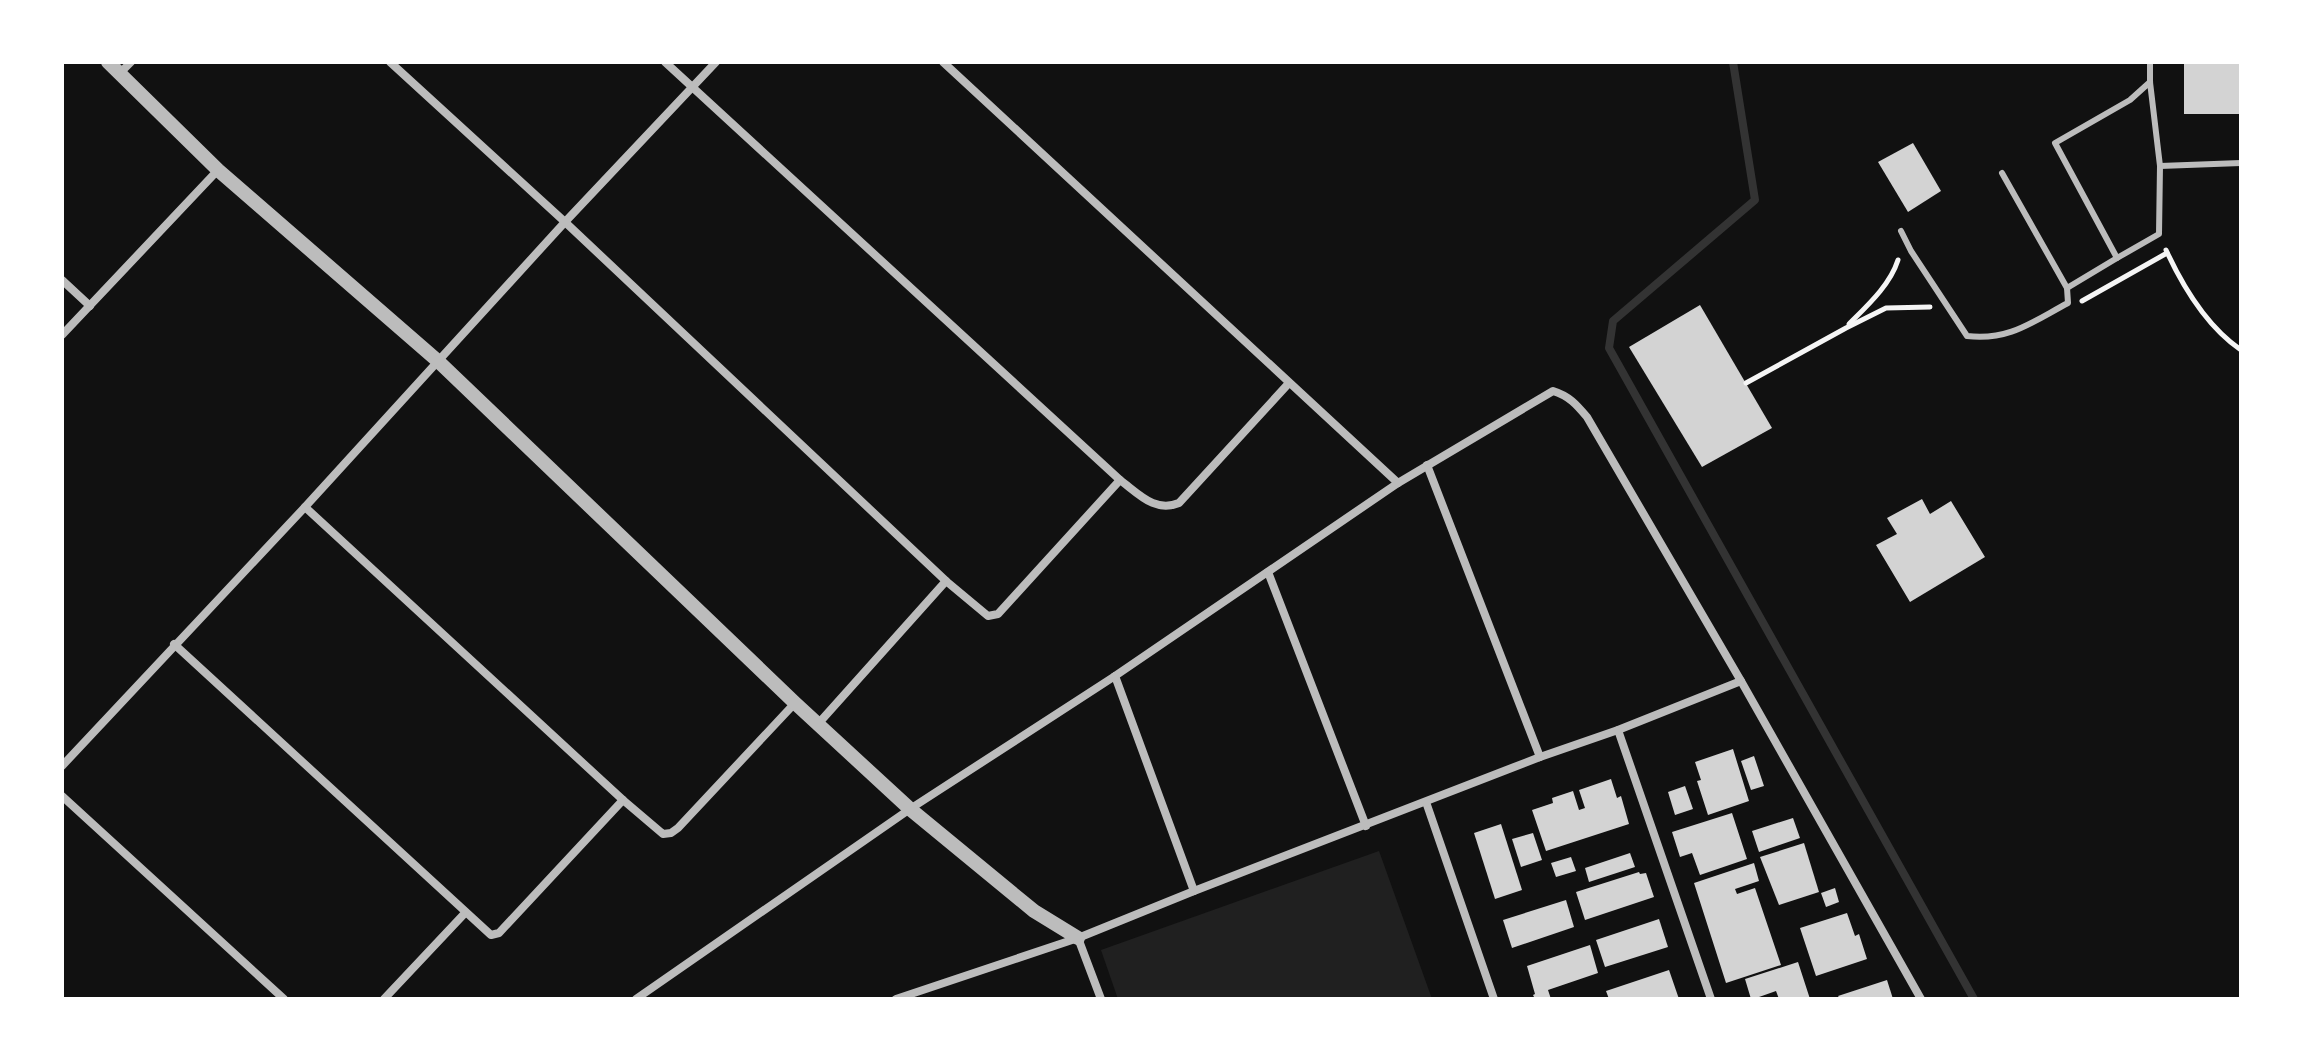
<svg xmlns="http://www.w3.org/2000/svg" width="2303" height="1061" font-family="Bitter,serif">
<rect width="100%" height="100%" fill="#111"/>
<!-- green -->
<path fill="#202020" d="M 1379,851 L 1432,999 L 1118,999 L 1101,950 Z"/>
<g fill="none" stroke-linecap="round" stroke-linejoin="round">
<!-- stream -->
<path stroke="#333" stroke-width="8" d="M 1733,62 L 1755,200 L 1613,321 L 1609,348 L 1974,999"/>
</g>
<!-- building -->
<g fill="#d3d3d3">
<rect x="2184" y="62" width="57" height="52"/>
<path d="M 1913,143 L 1941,191 L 1908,212 L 1878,162 Z"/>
<path d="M 1700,305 L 1772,428 L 1702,467 L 1629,347 Z"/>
<path d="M 1922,499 L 1930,514 L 1951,501 L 1985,557 L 1910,602 L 1876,545 L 1897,534 L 1887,518 Z"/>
<path d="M 1733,749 L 1749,801 L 1708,815 L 1697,781 L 1701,780 L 1695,762 Z"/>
<path d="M 1754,756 L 1764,786 L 1751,790 L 1741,761 Z"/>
<path d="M 1611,779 L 1617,798 L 1621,796 L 1629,824 L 1546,851 L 1532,810 L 1553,803 L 1552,798 L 1573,791 L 1579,810 L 1585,808 L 1579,790 Z"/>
<path d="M 1685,786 L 1693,809 L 1675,815 L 1668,792 Z"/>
<path d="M 1732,813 L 1747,859 L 1700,875 L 1692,853 L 1680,857 L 1672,832 Z"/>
<path d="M 1793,818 L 1800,838 L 1759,852 L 1752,831 Z"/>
<path d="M 1501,824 L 1522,890 L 1495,899 L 1474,833 Z"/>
<path d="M 1533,833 L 1542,860 L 1521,867 L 1512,839 Z"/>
<path d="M 1804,843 L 1819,892 L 1779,905 L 1760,857 Z"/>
<path d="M 1630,853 L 1635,867 L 1589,882 L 1585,868 Z"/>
<path d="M 1571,857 L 1576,871 L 1556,877 L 1551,863 Z"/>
<path d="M 1754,863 L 1759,881 L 1735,889 L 1737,894 L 1755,888 L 1781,965 L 1726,983 L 1694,883 Z"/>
<path d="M 1639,872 L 1640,874 L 1646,873 L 1654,897 L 1585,920 L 1576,892 Z"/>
<path d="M 1835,888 L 1839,902 L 1826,907 L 1821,893 Z"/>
<path d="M 1566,900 L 1574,927 L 1512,948 L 1503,920 Z"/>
<path d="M 1847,913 L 1855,936 L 1859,934 L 1867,959 L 1816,976 L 1800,928 Z"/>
<path d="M 1659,919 L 1668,947 L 1605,967 L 1596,940 Z"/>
<path d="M 1590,945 L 1598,973 L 1548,990 L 1551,999 L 1535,999 L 1533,995 L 1535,994 L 1527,966 Z"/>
<path d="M 1798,962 L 1810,999 L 1779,999 L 1776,991 L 1759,997 L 1760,999 L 1751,999 L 1745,979 Z"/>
<path d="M 1669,970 L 1679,999 L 1609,999 L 1606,991 Z"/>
<path d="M 1887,980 L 1893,999 L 1840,999 L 1838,996 Z"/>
</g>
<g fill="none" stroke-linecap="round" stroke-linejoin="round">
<!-- path -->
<g stroke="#f5f5f5" stroke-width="5">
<path d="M 2166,250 C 2183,287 2206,326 2241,350"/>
<path d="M 2082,301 L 2167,253"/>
<path d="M 1849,324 C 1868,305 1890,285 1898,260"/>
<path d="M 1746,383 L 1846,328 L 1886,308 L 1930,307"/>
</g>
<!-- service -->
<g stroke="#bcbcbc" stroke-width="6">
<path d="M 2150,82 L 2130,100 L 2055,143 L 2117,258 L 2159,234 L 2160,166 L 2150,82 L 2150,62"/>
<path d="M 2160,166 L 2241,163"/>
<path d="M 2002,173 L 2067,288 L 2117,258"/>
<path d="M 1901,231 L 1911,251 L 1967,336 C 2009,341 2032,322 2068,303 L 2067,288"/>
</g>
<!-- minor -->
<g stroke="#bcbcbc" stroke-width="8">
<path d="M 390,62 L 565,222 L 946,581 L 988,616 L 998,614 L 1120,480"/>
<path d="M 665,62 L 1120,480 C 1139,494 1155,513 1179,503 L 1289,383"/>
<path d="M 943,62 L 1398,483"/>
<path d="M 120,73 L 131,62"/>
<path d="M 62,280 L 90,306"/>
<path d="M 62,335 L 218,170"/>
<path d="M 1427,465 L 1540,757"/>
<path d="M 305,507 L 623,800 L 663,834 L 671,833 L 678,828 L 795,703"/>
<path d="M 1268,572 L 1366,826"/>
<path d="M 174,644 L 491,935 L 499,933 L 623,800"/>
<path d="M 1115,676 L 1194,891"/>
<path d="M 818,724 L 946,581"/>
<path d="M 1618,730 L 1711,999"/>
<path d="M 62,766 L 305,507 L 565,222 L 716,62"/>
<path d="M 62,796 L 284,999"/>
<path d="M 1426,802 L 1494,999"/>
<path d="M 1078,938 L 1101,999"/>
<path d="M 384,999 L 465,913"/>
<path d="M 636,999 L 910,809 L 1115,676 L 1398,483 L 1553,391 C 1569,396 1576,404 1587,417 L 1741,681 L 1921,999"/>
<path d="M 896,999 L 1078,938 L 1194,891 L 1540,757 L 1618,730 L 1741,681"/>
</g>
<!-- tertiary -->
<path stroke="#bcbcbc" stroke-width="14" d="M 108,62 L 218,170 L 439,362 L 795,703 L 910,809 L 1034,911 L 1078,938"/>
</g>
<!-- border -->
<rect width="2303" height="1061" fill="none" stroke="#ffffff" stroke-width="128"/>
</svg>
